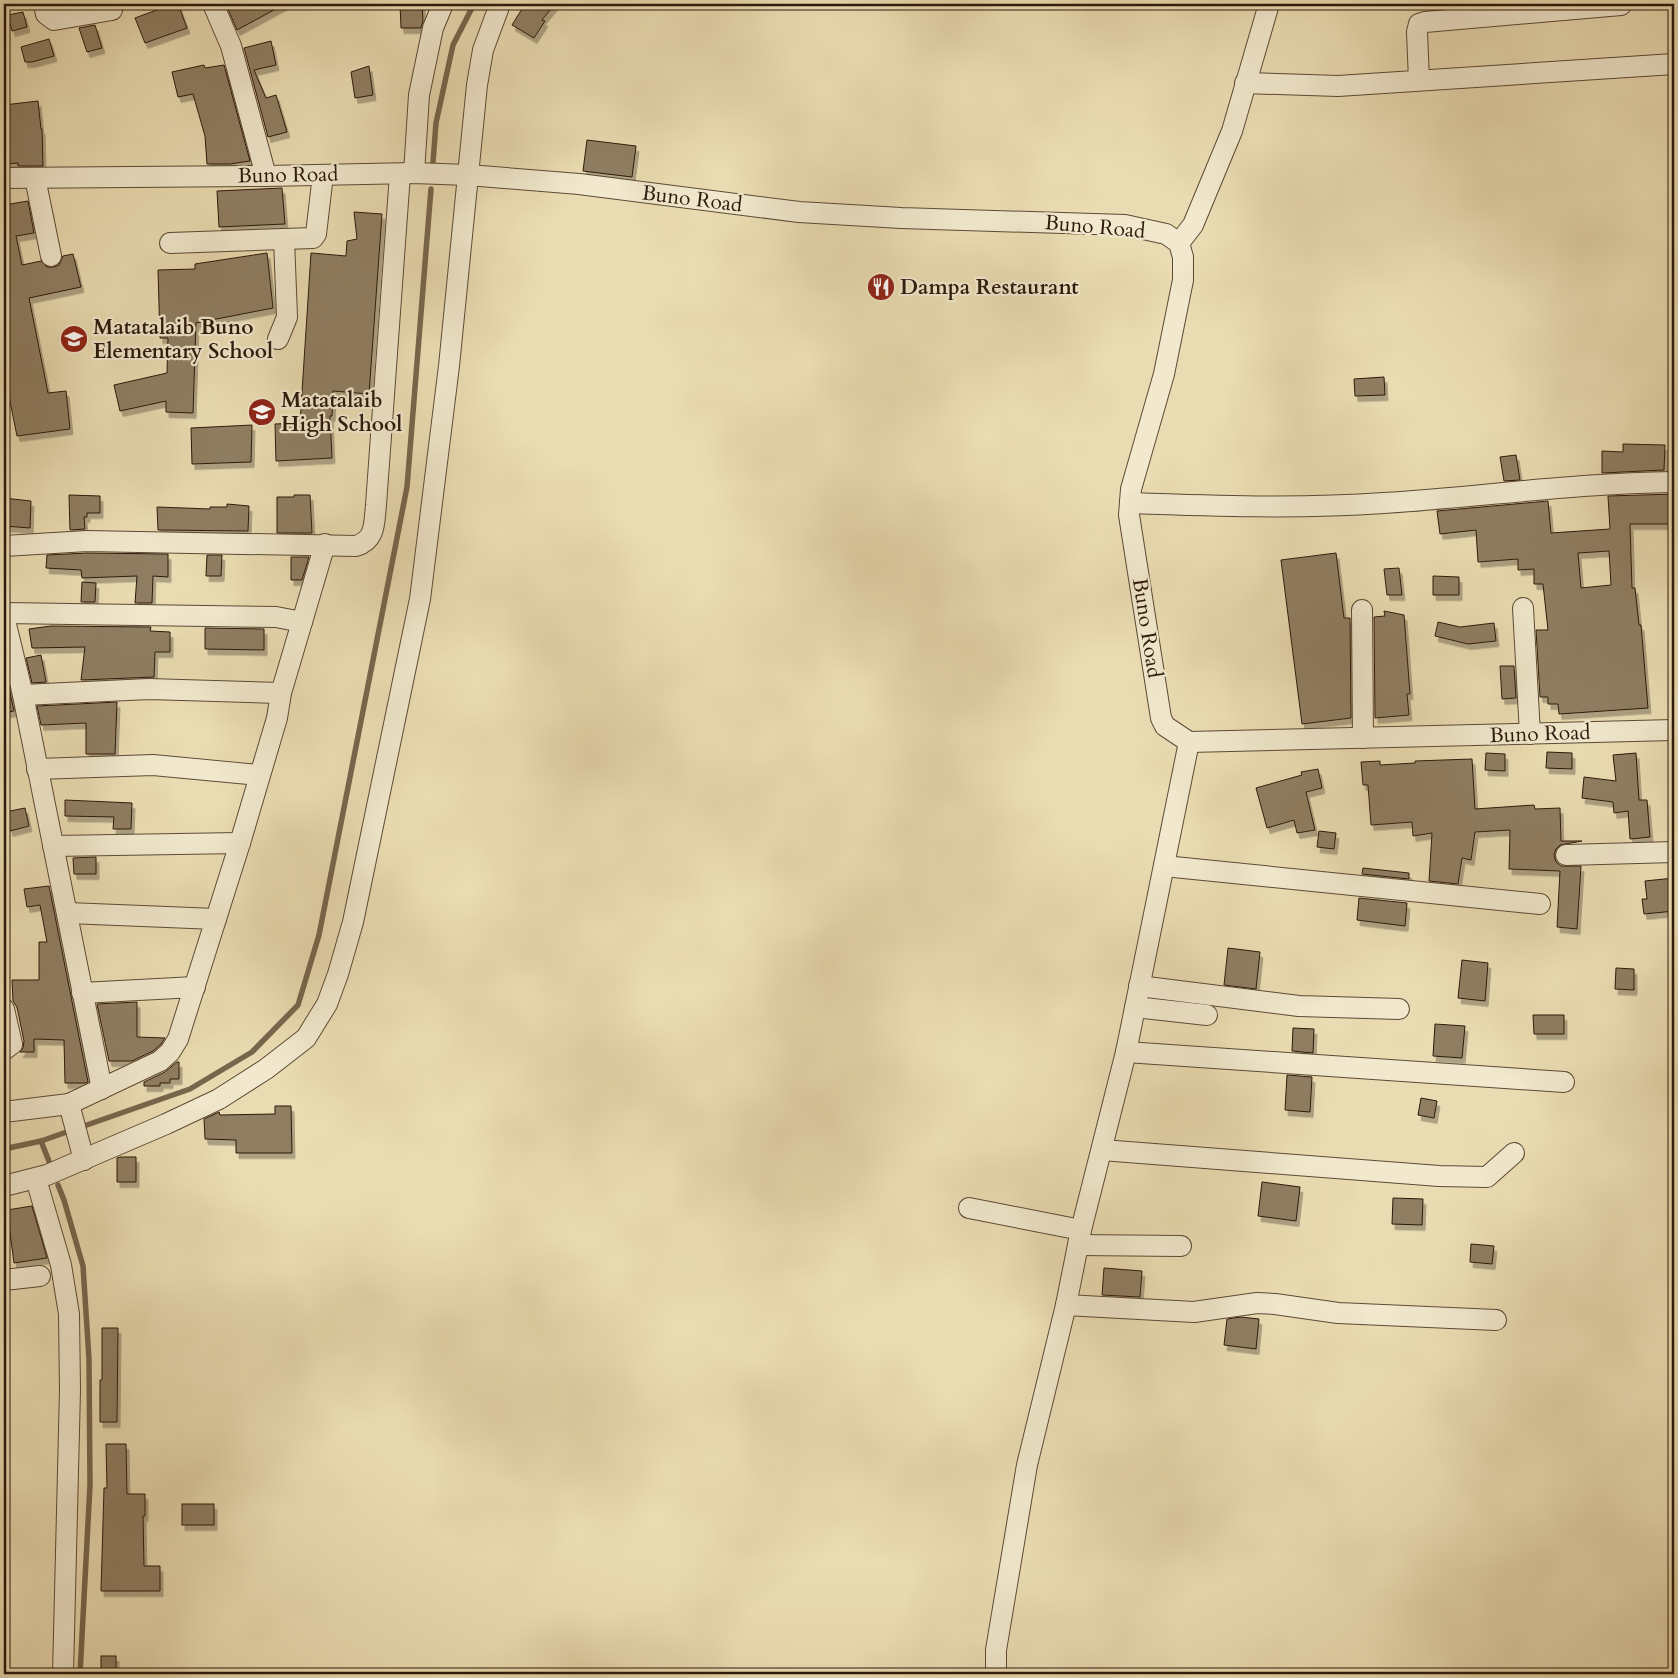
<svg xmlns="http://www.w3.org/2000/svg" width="1678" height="1678" font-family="Cardo,serif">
<defs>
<filter id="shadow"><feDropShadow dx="3" dy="5.5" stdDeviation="0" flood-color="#0004"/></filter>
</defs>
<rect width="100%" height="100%" fill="#eadcb2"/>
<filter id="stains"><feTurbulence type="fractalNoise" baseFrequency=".004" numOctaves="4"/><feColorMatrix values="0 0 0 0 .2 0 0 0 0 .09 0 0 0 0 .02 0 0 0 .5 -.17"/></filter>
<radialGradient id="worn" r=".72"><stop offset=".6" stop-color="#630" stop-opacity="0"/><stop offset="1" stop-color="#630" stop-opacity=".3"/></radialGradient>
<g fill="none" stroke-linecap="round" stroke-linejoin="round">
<!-- stream -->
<g stroke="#77664d" stroke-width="5.5">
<path d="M 433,162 L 436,123 L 453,45 L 474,4"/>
<path d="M 41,1141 L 50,1164"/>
<path d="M 4,1149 L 41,1141 L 190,1089 L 252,1052 L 298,1005 L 319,935 L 407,487 L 431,189"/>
<path d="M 58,1185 L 64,1200 L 83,1266 L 89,1359 L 90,1485 L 80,1674"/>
</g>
</g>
<!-- building -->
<g fill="#8f7e62" stroke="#2c190b" fill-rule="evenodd" filter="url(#shadow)">
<path d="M 173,4 L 178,4 L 187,28 L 145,43 L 135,18 Z"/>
<path d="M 238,4 L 285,4 L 237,30 L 228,9 Z"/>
<path d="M 400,4 L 422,4 L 423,21 L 421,28 L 401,28 Z"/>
<path d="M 525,4 L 555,4 L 542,20 L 545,21 L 534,38 L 512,25 Z"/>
<path d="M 23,12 L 27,27 L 12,31 L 8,15 Z"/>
<path d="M 95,25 L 102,48 L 87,52 L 79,28 Z"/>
<path d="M 49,39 L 54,56 L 32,62 L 25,62 L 21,47 Z"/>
<path d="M 271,41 L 276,65 L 254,70 L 266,98 L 276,95 L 287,132 L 268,137 L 244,48 Z"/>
<path d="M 204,65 L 205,68 L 224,65 L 250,161 L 230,164 L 207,164 L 205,136 L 193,94 L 178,97 L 172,72 Z"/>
<path d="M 369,66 L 373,95 L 355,98 L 351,72 Z"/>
<path d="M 38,101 L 41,129 L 42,129 L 43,166 L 18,166 L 18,163 L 4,164 L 4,105 Z"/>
<path d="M 587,140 L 636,146 L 632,177 L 583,171 Z"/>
<path d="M 282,188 L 285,224 L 219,227 L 217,191 Z"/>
<path d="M 28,201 L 34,233 L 16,236 L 22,265 L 41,261 L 47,267 L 54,267 L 59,265 L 63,256 L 73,254 L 81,287 L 29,298 L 48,393 L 66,391 L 70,429 L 17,436 L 4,372 L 4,205 Z"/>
<path d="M 354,212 L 382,214 L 369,394 L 333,391 L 332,416 L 330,416 L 332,458 L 276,461 L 275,424 L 300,423 L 311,253 L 346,256 L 347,241 L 357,239 Z"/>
<path d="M 267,253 L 273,308 L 196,323 L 193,413 L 166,412 L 166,401 L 120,411 L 114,385 L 167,373 L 168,338 L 160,338 L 158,270 L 195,269 L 195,264 Z"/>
<path d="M 1384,377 L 1385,395 L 1355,396 L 1354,379 Z"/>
<path d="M 252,425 L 251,462 L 192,464 L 191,428 Z"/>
<path d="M 1623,444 L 1665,445 L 1664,470 L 1602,473 L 1602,451 L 1623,452 Z"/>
<path d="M 1516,455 L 1520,480 L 1504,481 L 1500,457 Z"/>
<path d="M 1674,494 L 1674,514 L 1669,514 L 1670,524 L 1630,524 L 1632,588 L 1635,588 L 1639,625 L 1641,625 L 1648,708 L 1559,714 L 1558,704 L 1548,704 L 1548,697 L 1540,697 L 1536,630 L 1548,630 L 1543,584 L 1534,584 L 1534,569 L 1518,570 L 1518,559 L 1478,562 L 1476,530 L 1440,534 L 1437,511 L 1548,501 L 1551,533 L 1610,529 L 1608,496 ZM 1609,551 L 1611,585 L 1581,588 L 1578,553 Z"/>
<path d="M 69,495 L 100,496 L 100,513 L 87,513 L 87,517 L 84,517 L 85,529 L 70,530 Z"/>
<path d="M 294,495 L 310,495 L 312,533 L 277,533 L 277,497 L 294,497 Z"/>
<path d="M 4,498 L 31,501 L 30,528 L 4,526 Z"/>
<path d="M 227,504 L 249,506 L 248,531 L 158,530 L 157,507 L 210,509 L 210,507 L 227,507 Z"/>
<path d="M 87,553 L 168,554 L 168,577 L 153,576 L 152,603 L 135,603 L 137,576 L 82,578 L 81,570 L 46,568 L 47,555 Z"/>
<path d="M 1336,553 L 1344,618 L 1350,618 L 1351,718 L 1302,724 L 1281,560 Z"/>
<path d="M 207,555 L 222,555 L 221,576 L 206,576 Z"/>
<path d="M 291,557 L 309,557 L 302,580 L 291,580 Z"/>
<path d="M 1399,568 L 1402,595 L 1387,595 L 1384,569 Z"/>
<path d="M 1433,576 L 1459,577 L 1459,595 L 1433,595 Z"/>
<path d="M 82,582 L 96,583 L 95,602 L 81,602 Z"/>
<path d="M 1384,611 L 1404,615 L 1410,694 L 1407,694 L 1409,715 L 1375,718 L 1374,617 L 1385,616 Z"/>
<path d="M 1438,622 L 1460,627 L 1494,623 L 1496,641 L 1468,644 L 1435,636 Z"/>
<path d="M 51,626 L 151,627 L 150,631 L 170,632 L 170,652 L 155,652 L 154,677 L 81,680 L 85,647 L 32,648 L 29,629 Z"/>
<path d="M 205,628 L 264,629 L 264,650 L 205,649 Z"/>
<path d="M 41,655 L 46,682 L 32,683 L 26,658 Z"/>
<path d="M 4,666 L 14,711 L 4,713 Z"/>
<path d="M 1500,666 L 1514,666 L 1516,698 L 1502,699 Z"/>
<path d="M 117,702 L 115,754 L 86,754 L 86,723 L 41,725 L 37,706 Z"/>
<path d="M 1547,752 L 1572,753 L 1572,769 L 1546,768 Z"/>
<path d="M 1486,753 L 1505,754 L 1505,771 L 1485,770 Z"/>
<path d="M 1636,753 L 1639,800 L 1647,800 L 1650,837 L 1630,839 L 1628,811 L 1614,813 L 1613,802 L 1582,798 L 1584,777 L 1616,781 L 1613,755 Z"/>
<path d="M 1472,759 L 1475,809 L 1534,805 L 1535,809 L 1560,808 L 1561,841 L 1582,841 L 1560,845 L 1556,849 L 1554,855 L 1556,862 L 1561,866 L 1581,866 L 1577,929 L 1557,927 L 1560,871 L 1509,869 L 1510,830 L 1475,832 L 1471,860 L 1462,858 L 1458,884 L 1429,881 L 1432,833 L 1413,836 L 1412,822 L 1371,825 L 1368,785 L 1363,785 L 1361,762 L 1380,761 L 1380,765 L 1415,763 L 1415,761 Z"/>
<path d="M 1318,769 L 1322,788 L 1306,792 L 1315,830 L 1297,833 L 1294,820 L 1267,828 L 1256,788 L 1302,775 L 1301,772 Z"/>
<path d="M 65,800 L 132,803 L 131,829 L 113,829 L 114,817 L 65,816 Z"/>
<path d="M 25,808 L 29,826 L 10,831 L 5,812 Z"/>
<path d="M 1319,831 L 1336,833 L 1334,849 L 1317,847 Z"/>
<path d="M 96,857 L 96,874 L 74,874 L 73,858 Z"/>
<path d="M 1363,868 L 1409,873 L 1409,879 L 1362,874 Z"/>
<path d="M 1674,878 L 1674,911 L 1644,914 L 1642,899 L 1647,899 L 1645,881 Z"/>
<path d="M 49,886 L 88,1082 L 85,1083 L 65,1083 L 64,1040 L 34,1039 L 34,1052 L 20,1052 L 23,1048 L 24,1041 L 17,1007 L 13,1001 L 12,980 L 39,980 L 39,942 L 47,942 L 40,905 L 27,907 L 24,889 Z"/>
<path d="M 1359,898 L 1407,903 L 1405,926 L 1357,920 Z"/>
<path d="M 1228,948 L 1260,952 L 1256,989 L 1224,985 Z"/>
<path d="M 1462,960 L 1488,963 L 1485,1001 L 1458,998 Z"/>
<path d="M 1616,968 L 1634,969 L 1634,990 L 1615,989 Z"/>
<path d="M 137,1002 L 137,1037 L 165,1038 L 161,1044 L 153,1051 L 132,1061 L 109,1061 L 97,1004 Z"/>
<path d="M 1533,1015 L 1564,1015 L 1564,1034 L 1534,1034 Z"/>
<path d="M 1435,1024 L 1465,1026 L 1462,1058 L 1433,1056 Z"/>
<path d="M 1293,1028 L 1314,1029 L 1313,1053 L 1292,1051 Z"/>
<path d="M 177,1062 L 179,1062 L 179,1079 L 170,1079 L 170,1083 L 160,1083 L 160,1086 L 144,1086 L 144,1082 L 165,1072 Z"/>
<path d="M 1287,1075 L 1312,1077 L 1310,1112 L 1285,1110 Z"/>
<path d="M 1421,1098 L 1437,1101 L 1434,1118 L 1418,1115 Z"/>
<path d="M 275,1106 L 291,1106 L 292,1153 L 236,1153 L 236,1140 L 205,1139 L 204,1119 L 219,1112 L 220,1115 L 275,1114 Z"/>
<path d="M 120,1157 L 136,1157 L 136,1182 L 117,1182 L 117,1158 Z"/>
<path d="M 1262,1182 L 1300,1187 L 1296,1221 L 1258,1216 Z"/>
<path d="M 1393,1198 L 1423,1199 L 1422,1225 L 1392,1224 Z"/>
<path d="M 32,1206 L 47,1258 L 14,1263 L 7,1210 Z"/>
<path d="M 1471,1244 L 1494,1246 L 1492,1264 L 1470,1262 Z"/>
<path d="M 1104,1268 L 1142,1271 L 1140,1297 L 1102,1295 Z"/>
<path d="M 1241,1317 L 1259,1319 L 1256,1349 L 1224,1345 L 1227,1319 Z"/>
<path d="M 102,1328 L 118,1328 L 117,1422 L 100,1422 L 100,1380 L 102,1380 Z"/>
<path d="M 106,1444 L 126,1444 L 127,1494 L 145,1494 L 145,1516 L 143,1516 L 144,1566 L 160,1566 L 160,1591 L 101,1591 L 104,1488 L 107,1488 Z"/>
<rect x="182" y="1504" width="32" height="21"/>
<rect x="101" y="1656" width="15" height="18"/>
</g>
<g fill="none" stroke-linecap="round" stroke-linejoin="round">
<defs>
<g id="minor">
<path d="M 44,4 L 46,14 L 54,20 L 112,10"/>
<path d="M 213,4 L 231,46 L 266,176"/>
<path d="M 1419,80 L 1417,32 L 1419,24 L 1425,22 L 1621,5"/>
<path d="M 1245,83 L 1338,86 L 1674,64"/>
<path d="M 414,173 L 419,95 L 433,28 L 443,4"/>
<path d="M 4,178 L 266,176 L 414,173 L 468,175 L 579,184 L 799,212 L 901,218 L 1125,225 L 1166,234 L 1179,243 L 1183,257 L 1183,280 L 1164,374 L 1131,489 L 1129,515 L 1161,718 L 1165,726 L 1189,742 L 1674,730"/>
<path d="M 35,178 L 51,256"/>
<path d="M 170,243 L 313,238 L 316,234 L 323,175"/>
<path d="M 1179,243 L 1193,225 L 1232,131 L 1269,4"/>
<path d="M 278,339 L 287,317 L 284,239"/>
<path d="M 1130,503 C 1214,506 1299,509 1384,503 C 1480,497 1577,483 1674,482"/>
<path d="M 4,546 L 87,541 L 356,546 C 376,540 374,523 376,505 L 400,174"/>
<path d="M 1523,608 L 1530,734"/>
<path d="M 1362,610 L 1363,738"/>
<path d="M 4,613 L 276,617 L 302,622"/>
<path d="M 4,616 L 23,695 L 102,1089"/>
<path d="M 23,695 L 149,689 L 281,693"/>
<path d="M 37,769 L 153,765 L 259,775"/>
<path d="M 53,846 L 240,843"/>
<path d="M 1566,855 L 1674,852"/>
<path d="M 1164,866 L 1540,904"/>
<path d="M 68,913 L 216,919"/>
<path d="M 1139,986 L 1299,1006 L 1399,1009"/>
<path d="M 82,993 L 195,987"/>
<path d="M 1135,1007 L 1207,1015"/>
<path d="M 4,1009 L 12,1044 L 4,1050"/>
<path d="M 1126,1052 L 1564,1082"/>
<path d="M 69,1104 L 84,1160"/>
<path d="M 4,1112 L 69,1104 L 160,1061 L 170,1052 L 178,1039 L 240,843 L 277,718 L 281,693 L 302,622 L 325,544"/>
<path d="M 1102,1150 L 1439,1176 L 1487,1177 L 1514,1153"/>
<path d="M 36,1179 L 61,1265 L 69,1314 L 70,1390 L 63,1674"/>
<path d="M 4,1186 L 47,1175 L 166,1124 L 219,1099 L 266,1069 L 306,1038 L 327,1004 L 338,974 L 353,922 L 420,599 L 449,366 L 477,85 L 483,50 L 500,4"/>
<path d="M 969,1208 L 1081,1230"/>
<path d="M 1078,1245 L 1181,1246"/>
<path d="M 4,1280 L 40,1276"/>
<path d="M 1066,1305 L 1194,1312 L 1257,1303 L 1275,1304 L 1338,1313 L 1496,1320"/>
<path d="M 996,1674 L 996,1650 L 1027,1465 L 1066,1305 L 1081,1230 L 1126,1052 L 1189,742"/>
</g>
</defs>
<!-- minor casing -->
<use href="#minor" stroke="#5c4a35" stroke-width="22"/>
<!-- minor -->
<use href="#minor" stroke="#f1e8cd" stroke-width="20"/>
</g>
<!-- icons -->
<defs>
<symbol id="restaurant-disc" viewBox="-11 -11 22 22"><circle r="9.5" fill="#8f2418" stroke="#f1e8cd"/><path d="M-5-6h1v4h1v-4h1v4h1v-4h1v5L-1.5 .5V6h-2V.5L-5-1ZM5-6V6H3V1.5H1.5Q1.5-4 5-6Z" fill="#fff"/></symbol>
<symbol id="school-disc" viewBox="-11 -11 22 22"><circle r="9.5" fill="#8f2418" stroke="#f1e8cd"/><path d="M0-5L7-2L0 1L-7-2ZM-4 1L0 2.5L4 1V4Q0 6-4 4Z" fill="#fff"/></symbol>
</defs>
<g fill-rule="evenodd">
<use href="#restaurant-disc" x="865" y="271" width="32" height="32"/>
<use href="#school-disc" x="58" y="323" width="32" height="32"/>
<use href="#school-disc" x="246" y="396" width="32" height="32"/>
</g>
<g text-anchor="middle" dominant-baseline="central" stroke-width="4.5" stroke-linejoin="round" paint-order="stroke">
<!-- street labels -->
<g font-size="21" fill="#2c190b" stroke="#f1e8cd">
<text transform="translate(288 175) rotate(-1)">Buno Road</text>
<text transform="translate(692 199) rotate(7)">Buno Road</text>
<text transform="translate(1095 227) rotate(5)">Buno Road</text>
<text transform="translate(1147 628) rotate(81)">Buno Road</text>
<text transform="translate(1540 734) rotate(-2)">Buno Road</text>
</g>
<!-- poi labels -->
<g font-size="21" font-weight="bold" fill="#2c190b" stroke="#f1e8cd" text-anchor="start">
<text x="900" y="287">Dampa Restaurant</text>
<text x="93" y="327">Matatalaib Buno<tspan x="93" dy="24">Elementary School</tspan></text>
<text x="281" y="400">Matatalaib<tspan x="281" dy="24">High School</tspan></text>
</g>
</g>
<!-- margin -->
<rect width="1678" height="1678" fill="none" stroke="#eadcb2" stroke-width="20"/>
<rect x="5" y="5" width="1668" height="1668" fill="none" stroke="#2c190b" stroke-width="2.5"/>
<rect x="10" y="10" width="1658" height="1658" fill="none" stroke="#2c190b"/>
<rect width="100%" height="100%" filter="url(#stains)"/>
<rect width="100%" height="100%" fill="url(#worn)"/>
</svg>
